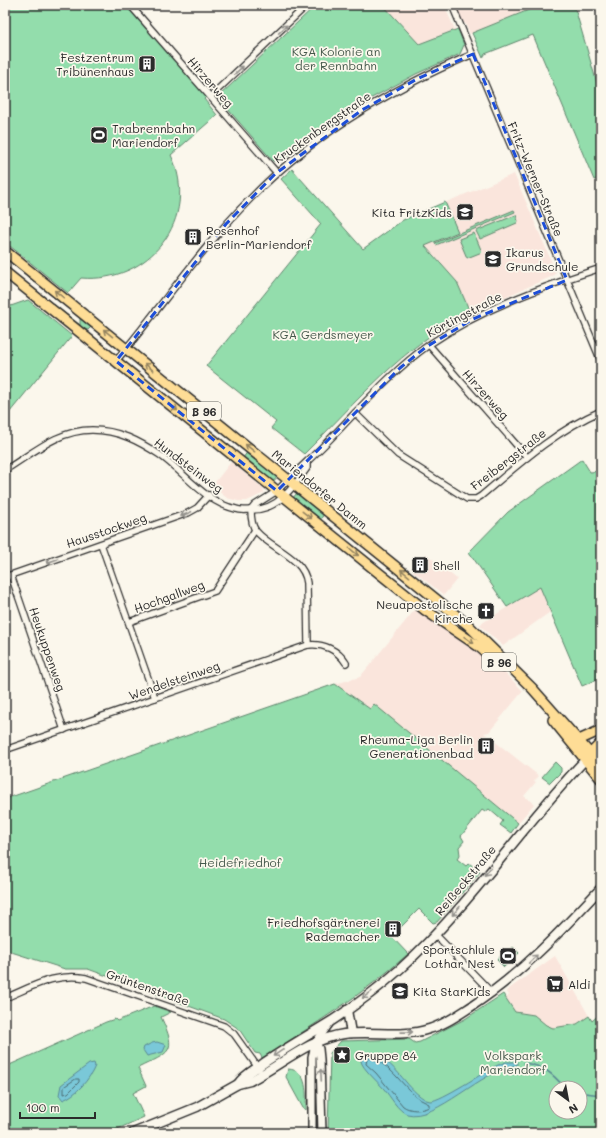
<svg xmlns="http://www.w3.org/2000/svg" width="606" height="1138" font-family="Mali,sans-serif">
<rect width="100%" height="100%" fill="#fbf7ec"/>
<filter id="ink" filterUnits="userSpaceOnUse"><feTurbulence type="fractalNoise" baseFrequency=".025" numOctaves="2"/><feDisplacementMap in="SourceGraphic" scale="8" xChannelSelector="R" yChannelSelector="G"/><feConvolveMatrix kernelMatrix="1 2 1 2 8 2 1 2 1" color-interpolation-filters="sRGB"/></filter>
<g filter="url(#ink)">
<!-- built -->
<g fill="#fae5dc">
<path d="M 383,5 L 444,5 L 455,30 L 419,44 Z"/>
<path d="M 453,5 L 541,5 L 470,34 L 466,24 L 459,20 Z"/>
<path d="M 514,174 L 556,272 L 553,276 L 470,312 L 457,282 L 403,220 Z"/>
<path d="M 231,462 L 263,488 L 264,493 L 247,501 L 238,501 L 227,498 L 212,486 Z"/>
<path d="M 426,554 L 457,579 L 444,595 L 413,571 Z"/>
<path d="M 540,587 L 550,612 L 503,646 L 479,625 Z"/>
<path d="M 417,607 L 465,641 L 503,671 L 523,691 L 489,732 L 484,733 L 539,776 L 534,781 L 536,782 L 524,796 L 534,804 L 518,823 L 374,705 L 370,709 L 335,684 L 360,677 Z"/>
<path d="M 555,956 L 589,1016 L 577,1024 L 553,1028 L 546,1025 L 534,1015 L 515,1012 L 506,998 L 509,995 L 506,991 Z"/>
</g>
<!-- green -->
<g fill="#93ddac" stroke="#5f846c" fill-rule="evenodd">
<path d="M 5,5 L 128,5 L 207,96 L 204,99 L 217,115 L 171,155 C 201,219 149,284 81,278 L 68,293 L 5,242 Z"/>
<path d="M 316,5 L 383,5 L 419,44 L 458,29 L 464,45 L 460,54 L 416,74 L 366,101 L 279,162 L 273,161 L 219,99 L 219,96 Z"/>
<path d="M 541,5 L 574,5 L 601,97 L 601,177 L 594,180 L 533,35 L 485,54 L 483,58 L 472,33 Z"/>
<path d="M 292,169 L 363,249 L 403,220 L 445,202 L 458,232 L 425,246 L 457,282 L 470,312 C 401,347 358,401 304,454 L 271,428 L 276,422 L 206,366 L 321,224 L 281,179 Z"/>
<path d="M 514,210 L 515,212 L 436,245 L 435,243 Z"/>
<path d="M 516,215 L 518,221 L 517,223 L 480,239 L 476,231 Z"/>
<path d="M 474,233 L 482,252 L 467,258 L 459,239 Z"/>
<path d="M 5,255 L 92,326 L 88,330 L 77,326 L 5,268 L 5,266 L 80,325 L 80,318 L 5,258 Z"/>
<path d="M 28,300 L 72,336 L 5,418 L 5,308 Z"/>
<path d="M 248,451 L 279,475 L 272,483 L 243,458 Z"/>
<path d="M 582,459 L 590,472 L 601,471 L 601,678 L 582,686 L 540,587 L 507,607 L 469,552 L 508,512 Z"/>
<path d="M 297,493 L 324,514 L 320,520 L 292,499 Z"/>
<path d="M 335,684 L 370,709 L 374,704 L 518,823 L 511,833 L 500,825 L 503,821 L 489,809 L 485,812 L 482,810 L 461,836 L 464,841 L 459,847 L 460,855 L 457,859 L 466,866 L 469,863 L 480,872 L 437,922 L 433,923 L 419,909 L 399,929 L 393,924 L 388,929 L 393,934 L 391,936 L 408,954 C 364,994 312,1026 262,1058 L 260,1054 L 255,1053 L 239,1029 L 224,1019 L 88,969 L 65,969 L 5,950 L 5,799 Z"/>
<path d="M 555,762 L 561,768 L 561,772 L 550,783 L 542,777 Z"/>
<path d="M 513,947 L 519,953 L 504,967 L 497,960 L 506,950 L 508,952 Z"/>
<path d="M 503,994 L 515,1012 L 534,1015 L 546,1025 L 553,1028 L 577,1024 L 589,1016 L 592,1021 L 601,1013 L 601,1133 L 328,1133 L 330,1053 L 341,1041 L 409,1039 L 415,1043 L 420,1042 L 465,1019 ZM 556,1088 L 580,1088 L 580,1112 L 556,1112 Z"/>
<path d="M 154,1006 L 171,1012 L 161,1017 C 178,1053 170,1052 138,1068 L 146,1086 L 133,1093 L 144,1117 L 109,1133 L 5,1133 L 5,1067 L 106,1022 L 115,1019 L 117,1021 Z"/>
<path d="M 288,1069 C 309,1070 306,1095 306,1110 L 303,1108 L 286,1077 Z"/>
</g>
<!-- water -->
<g fill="#7ac8d8" stroke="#5a8993">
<path d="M 157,1042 L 166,1045 L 163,1052 L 147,1056 L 143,1050 L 144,1047 L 152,1043 Z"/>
<path d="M 371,1053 C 387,1059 396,1070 406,1082 C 411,1088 422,1100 430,1101 C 441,1101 485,1071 498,1065 L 506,1062 L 517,1062 L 517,1065 C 482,1069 436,1122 407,1114 C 398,1111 390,1096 384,1089 C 378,1082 362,1068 361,1061 L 365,1055 Z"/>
<path d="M 94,1063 L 95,1066 C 90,1079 76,1095 63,1100 L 59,1095 L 61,1085 L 89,1064 Z"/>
</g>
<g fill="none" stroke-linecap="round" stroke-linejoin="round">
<!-- shore -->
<g stroke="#4b6a70" stroke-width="1">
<path d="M 371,1058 C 396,1066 405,1095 429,1104 L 429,1107 C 421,1111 410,1111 403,1106 L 376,1073 L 366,1064 L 367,1059 Z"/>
<path d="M 76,1079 L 79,1079 L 79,1082 L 68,1093 L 64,1094 L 64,1087 Z"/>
</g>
<!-- stream -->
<g stroke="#5a8993" stroke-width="1.5">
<path d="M 524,1063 C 544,1066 552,1073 565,1088"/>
<path d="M 585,1093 L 601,1095"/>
</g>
<defs>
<g id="minor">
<path d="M 130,5 L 277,173"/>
<path d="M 452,5 L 601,361"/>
<path d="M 211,96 L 307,5"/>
<path d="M 429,345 L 527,457"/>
<path d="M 116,361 C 161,307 201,248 251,198 C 313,134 391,89 473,54"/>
<path d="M 355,413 L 398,455 L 467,499 L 476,499 L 481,496 C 519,464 555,431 601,411"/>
<path d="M 5,470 C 33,453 58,430 92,430 C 118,430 139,441 160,455 C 184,472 206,503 236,509 C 241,511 246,510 251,510 C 263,510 275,505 284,496 C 293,488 300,478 307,468 L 307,463"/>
<path d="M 251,510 L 255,505 L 277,491 C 295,472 313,457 331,438 C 362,406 393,370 430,344 C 481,309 542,287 601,268"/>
<path d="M 251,510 C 251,516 252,526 256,531 C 271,549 304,557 307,583 L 308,645"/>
<path d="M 101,544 L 155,698"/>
<path d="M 11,575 L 64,730"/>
<path d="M 5,577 L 188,513 L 197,508 L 209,495"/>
<path d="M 129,622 L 215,591 L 255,530"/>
<path d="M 5,750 L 308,645 C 323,643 338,650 346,663"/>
<path d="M 435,934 L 492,993"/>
<path d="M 5,998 C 32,987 56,972 86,978 L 224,1026 L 234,1034 L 259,1069"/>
</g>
<g id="tertiary">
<path d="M 316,1042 L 319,1049 L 320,1059 L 322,1133"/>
<path d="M 312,1133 L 312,1057 L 316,1042 L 329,1024"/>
</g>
<g id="secondary">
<path d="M 347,1010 L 351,1033"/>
<path d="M 238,1084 C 243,1076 252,1071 261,1065 C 284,1049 309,1035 333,1020 C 356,1005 380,987 400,969 C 469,907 521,827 585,760"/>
<path d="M 133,1133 L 197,1107 L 238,1084 L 250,1081 C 281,1065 309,1039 344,1034 C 371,1030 402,1038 429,1029 C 444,1025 458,1015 472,1006 C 521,974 561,931 601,888"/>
</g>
<g id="primary">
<path d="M 5,251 L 468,625 L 532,688 L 601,766"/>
<path d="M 5,272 L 425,610 L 478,646 L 503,667"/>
<path d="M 553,720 L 601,779"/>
<path d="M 579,740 L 601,730"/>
<path d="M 587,757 L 601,743"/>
</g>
</defs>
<!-- minor casing -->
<use href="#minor" stroke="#2b2b2b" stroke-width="8"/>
<!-- tertiary casing -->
<use href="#tertiary" stroke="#2b2b2b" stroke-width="10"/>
<!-- secondary casing -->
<use href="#secondary" stroke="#2b2b2b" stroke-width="11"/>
<!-- primary casing -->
<use href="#primary" stroke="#2b2b2b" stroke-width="12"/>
<!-- minor -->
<use href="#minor" stroke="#fbf7ec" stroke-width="5.5"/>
<!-- tertiary -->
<use href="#tertiary" stroke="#fbf7ec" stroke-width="7"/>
<!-- secondary -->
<use href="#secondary" stroke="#fbf7ec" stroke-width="8"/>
<!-- primary -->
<use href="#primary" stroke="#fedd96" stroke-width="9"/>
</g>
<!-- one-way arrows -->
<defs><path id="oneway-shaft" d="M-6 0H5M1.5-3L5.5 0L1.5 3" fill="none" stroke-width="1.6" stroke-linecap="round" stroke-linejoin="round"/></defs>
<g stroke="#93918c">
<use href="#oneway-shaft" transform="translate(283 29) rotate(-43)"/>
<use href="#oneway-shaft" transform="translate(239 70) rotate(-43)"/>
<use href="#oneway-shaft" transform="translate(186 514) rotate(157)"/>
<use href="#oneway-shaft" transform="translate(52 561) rotate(161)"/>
<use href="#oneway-shaft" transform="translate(488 871) rotate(129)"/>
<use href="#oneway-shaft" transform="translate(456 911) rotate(131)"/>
<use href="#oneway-shaft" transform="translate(533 959) rotate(-44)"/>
<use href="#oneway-shaft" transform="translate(367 995) rotate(144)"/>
<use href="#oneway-shaft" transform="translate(407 1032) rotate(-1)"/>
<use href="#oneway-shaft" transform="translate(278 1053) rotate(146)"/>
<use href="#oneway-shaft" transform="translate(321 1075) rotate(-93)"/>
</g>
<g stroke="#948460">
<use href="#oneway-shaft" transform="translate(59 294) rotate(-141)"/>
<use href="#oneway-shaft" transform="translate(108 333) rotate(-141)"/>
<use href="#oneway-shaft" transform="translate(149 367) rotate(-141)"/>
<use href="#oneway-shaft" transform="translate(173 407) rotate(39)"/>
<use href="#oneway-shaft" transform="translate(250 448) rotate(-141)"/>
<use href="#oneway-shaft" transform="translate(307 515) rotate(38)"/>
<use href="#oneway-shaft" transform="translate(354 552) rotate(39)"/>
<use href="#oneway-shaft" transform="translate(405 573) rotate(-141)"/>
<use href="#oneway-shaft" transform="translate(469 640) rotate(35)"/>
</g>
</g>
<!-- marked area -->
<path fill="none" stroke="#1d4ed8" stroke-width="3" stroke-dasharray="8 5" stroke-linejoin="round" d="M 473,54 L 567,280 L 473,319 L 426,347 L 400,368 L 277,491 L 116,361 L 226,224 L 275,174 L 362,110 L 417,79 Z"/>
<!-- icons -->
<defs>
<symbol id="building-square" viewBox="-11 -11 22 22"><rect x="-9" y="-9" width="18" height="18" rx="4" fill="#2b2b2b" stroke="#fbf7ec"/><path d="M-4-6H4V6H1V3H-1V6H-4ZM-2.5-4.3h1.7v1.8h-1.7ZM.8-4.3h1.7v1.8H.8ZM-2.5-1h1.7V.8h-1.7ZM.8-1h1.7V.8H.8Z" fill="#fff"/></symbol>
<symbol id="stadium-square" viewBox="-11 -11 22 22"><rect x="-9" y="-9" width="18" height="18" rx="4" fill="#2b2b2b" stroke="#fbf7ec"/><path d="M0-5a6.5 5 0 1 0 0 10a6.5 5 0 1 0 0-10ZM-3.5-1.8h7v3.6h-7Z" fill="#fff"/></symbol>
<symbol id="school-square" viewBox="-11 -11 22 22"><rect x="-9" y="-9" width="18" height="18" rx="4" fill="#2b2b2b" stroke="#fbf7ec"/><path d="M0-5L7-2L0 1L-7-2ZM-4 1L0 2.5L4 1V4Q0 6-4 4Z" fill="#fff"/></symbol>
<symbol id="church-square" viewBox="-11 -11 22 22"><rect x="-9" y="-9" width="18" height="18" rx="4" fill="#2b2b2b" stroke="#fbf7ec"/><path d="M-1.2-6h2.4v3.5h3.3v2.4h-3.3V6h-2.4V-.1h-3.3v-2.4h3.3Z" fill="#fff"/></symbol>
<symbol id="supermarket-square" viewBox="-11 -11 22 22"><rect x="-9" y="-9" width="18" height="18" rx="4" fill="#2b2b2b" stroke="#fbf7ec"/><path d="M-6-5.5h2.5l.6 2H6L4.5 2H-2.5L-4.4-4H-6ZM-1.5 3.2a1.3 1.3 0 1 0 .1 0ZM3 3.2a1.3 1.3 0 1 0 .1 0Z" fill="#fff"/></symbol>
<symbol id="sight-square" viewBox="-11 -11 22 22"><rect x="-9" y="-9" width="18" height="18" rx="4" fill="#2b2b2b" stroke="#fbf7ec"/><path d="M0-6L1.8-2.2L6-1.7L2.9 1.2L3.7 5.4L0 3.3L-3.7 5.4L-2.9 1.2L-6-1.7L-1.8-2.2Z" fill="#fff"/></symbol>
</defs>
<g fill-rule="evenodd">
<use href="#building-square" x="137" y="54" width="20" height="20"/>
<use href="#stadium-square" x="89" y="125" width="20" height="20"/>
<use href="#school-square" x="455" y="202" width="20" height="20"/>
<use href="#building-square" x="183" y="227" width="20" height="20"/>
<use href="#school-square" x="483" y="249" width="20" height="20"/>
<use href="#building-square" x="410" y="555" width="20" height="20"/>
<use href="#church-square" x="476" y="601" width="20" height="20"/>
<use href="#building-square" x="476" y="736" width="20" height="20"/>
<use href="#building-square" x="383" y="919" width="20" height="20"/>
<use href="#stadium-square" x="498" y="946" width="20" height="20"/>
<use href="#supermarket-square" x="545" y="974" width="20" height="20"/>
<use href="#school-square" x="390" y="981" width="20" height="20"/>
<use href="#sight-square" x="332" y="1045" width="20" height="20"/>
</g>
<g text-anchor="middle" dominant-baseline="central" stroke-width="3.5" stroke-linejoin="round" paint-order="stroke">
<!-- shield labels -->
<g fill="#fbf7ec" stroke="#696865" stroke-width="1">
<rect x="187" y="402" width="34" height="18" rx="3"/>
<rect x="482" y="653" width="34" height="18" rx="3"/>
</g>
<g font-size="11" font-weight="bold" fill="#2b2b2b">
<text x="204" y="411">B 96</text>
<text x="499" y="662">B 96</text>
</g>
<!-- park labels -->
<g font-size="12" fill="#45584b" stroke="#fbf7ec">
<text x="336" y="51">KGA Kolonie an<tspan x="336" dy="14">der Rennbahn</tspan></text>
<text x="323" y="334">KGA Gerdsmeyer</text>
<text x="240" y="862">Heidefriedhof</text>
<text x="513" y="1055">Volkspark<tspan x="513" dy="14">Mariendorf</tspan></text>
</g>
<!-- poi labels -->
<g font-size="12" fill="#2b2b2b" stroke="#fbf7ec" text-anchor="start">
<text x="134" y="57" text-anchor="end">Festzentrum<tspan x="134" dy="14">Tribünenhaus</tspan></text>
<text x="112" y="128">Trabrennbahn<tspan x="112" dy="14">Mariendorf</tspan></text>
<text x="452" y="212" text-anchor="end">Kita FritzKids</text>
<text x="206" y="230">Rosenhof<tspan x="206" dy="14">Berlin-Mariendorf</tspan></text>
<text x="506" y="252">Ikarus<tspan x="506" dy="14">Grundschule</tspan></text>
<text x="433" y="565">Shell</text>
<text x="473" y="604" text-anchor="end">Neuapostolische<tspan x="473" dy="14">Kirche</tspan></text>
<text x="473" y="739" text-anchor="end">Rheuma-Liga Berlin<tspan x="473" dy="14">Generationenbad</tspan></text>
<text x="380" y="922" text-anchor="end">Friedhofsgärtnerei<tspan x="380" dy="14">Rademacher</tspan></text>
<text x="495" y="949" text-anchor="end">Sportschlule<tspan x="495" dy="14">Lothar Nest</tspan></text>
<text x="568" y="984">Aldi</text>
<text x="413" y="991">Kita StarKids</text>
<text x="355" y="1055">Gruppe 84</text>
</g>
<!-- street labels -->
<g font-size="12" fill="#2b2b2b" stroke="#fbf7ec">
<text transform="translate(211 82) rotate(49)">Hirzerweg</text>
<text transform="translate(322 127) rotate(-35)">Kruckenbergstraße</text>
<text transform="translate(536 179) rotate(67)">Fritz-Werner-Straße</text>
<text transform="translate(464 314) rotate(-28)">Körtingstraße</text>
<text transform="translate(486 394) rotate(48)">Hirzerweg</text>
<text transform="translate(508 459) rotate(-38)">Freibergstraße</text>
<text transform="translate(189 465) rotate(37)">Hundsteinweg</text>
<text transform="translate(320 489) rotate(39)">Mariendorfer Damm</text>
<text transform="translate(106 530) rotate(-19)">Hausstockweg</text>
<text transform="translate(169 596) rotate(-20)">Hochgallweg</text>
<text transform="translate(48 649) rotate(71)">Heukuppenweg</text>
<text transform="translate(174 680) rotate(-19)">Wendelsteinweg</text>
<text transform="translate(465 880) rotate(-50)">Reißeckstraße</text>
<text transform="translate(148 987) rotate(19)">Grüntenstraße</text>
</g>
</g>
<!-- margin -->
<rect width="606" height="1138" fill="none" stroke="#fbf7ec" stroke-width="20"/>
<rect x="10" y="10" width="586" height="1118" fill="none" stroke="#2b2b2b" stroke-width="1.5" filter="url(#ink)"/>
<!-- north arrow -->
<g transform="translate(568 1100) rotate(148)"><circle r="19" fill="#fbf7ec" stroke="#a8a59f"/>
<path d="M0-3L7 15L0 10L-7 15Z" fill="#2b2b2b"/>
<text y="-6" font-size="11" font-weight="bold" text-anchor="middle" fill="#2b2b2b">N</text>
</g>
<!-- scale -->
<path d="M20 1112v6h75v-6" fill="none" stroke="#2b2b2b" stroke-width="2"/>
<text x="26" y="1112" font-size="12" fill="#2b2b2b" stroke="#fbf7ec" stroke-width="3" paint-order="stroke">100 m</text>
</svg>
